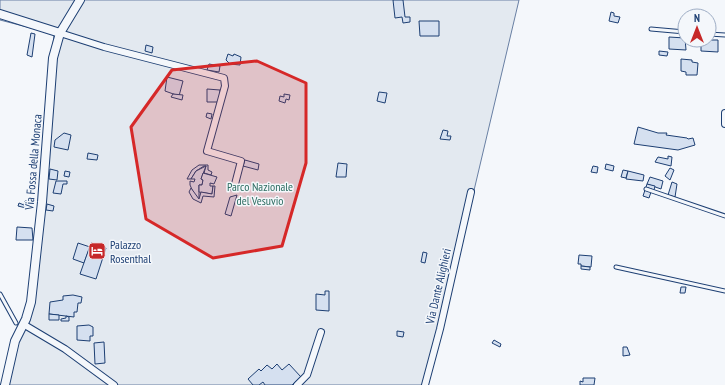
<svg xmlns="http://www.w3.org/2000/svg" width="725" height="385" font-family="'PT Sans Narrow',sans-serif">
<rect width="100%" height="100%" fill="#f4f7fb"/>
<!-- green -->
<path fill="#e3e9f0" stroke="#687fa3" d="M 0,0 L 519,0 L 428,385 L 3,385 L 26,316 L 37,221 L 54,34 L 0,20 Z"/>
<!-- building -->
<g fill="#d5e0f0" stroke="#1d3f73">
<path d="M 393,0 L 403,0 L 405,17 L 410,17 L 410,22 L 403,23 L 402,17 L 395,18 Z"/>
<path d="M 611,12 L 614,13 L 614,16 L 620,17 L 618,23 L 609,21 Z"/>
<path d="M 419,21 L 439,21 L 439,36 L 420,36 Z"/>
<path d="M 31,33 L 35,34 L 32,57 L 27,55 Z"/>
<path d="M 669,37 L 685,38 L 686,50 L 669,49 Z"/>
<path d="M 701,40 L 718,40 L 718,52 L 701,51 Z"/>
<path d="M 146,45 L 153,47 L 152,53 L 145,51 Z"/>
<path d="M 659,51 L 668,52 L 667,56 L 659,55 Z"/>
<path d="M 228,54 L 233,56 L 234,54 L 241,57 L 240,65 L 230,64 L 226,60 Z"/>
<path d="M 681,59 L 692,60 L 692,62 L 698,63 L 697,75 L 686,75 L 686,72 L 681,71 Z"/>
<path d="M 209,64 L 220,66 L 219,72 L 207,70 Z"/>
<path d="M 167,77 L 183,81 L 179,96 L 165,91 Z"/>
<path d="M 207,89 L 220,90 L 219,102 L 207,102 Z"/>
<path d="M 379,92 L 387,93 L 385,103 L 377,101 Z"/>
<path d="M 173,94 L 183,95 L 182,100 L 171,97 Z"/>
<path d="M 284,94 L 290,95 L 289,100 L 286,99 L 285,103 L 279,101 L 280,96 L 284,97 Z"/>
<path d="M 207,113 L 212,114 L 211,119 L 206,117 Z"/>
<path d="M 638,127 L 658,133 L 667,133 L 666,135 L 687,138 L 688,139 L 693,138 L 695,145 L 678,150 L 634,144 Z"/>
<path d="M 443,130 L 448,131 L 447,136 L 451,136 L 450,140 L 440,139 Z"/>
<path d="M 64,133 L 71,135 L 68,150 L 54,147 L 55,140 Z"/>
<path d="M 88,153 L 98,155 L 97,160 L 87,159 Z"/>
<path d="M 668,156 L 672,157 L 671,166 L 655,162 L 658,157 L 668,159 Z"/>
<path d="M 245,160 L 259,164 L 258,170 L 243,166 Z"/>
<path d="M 338,163 L 347,164 L 346,177 L 336,177 Z"/>
<path d="M 606,164 L 614,166 L 613,171 L 605,169 Z"/>
<path d="M 199,165 L 208,165 L 208,170 L 212,172 L 211,175 L 204,173 L 206,166 L 204,166 L 196,171 L 191,179 L 187,179 L 192,170 Z"/>
<path d="M 206,166 L 201,179 L 203,180 L 202,185 L 199,185 L 199,199 L 194,194 L 190,185 L 190,181 L 194,182 L 195,179 L 191,179 L 196,171 Z"/>
<path d="M 593,166 L 598,167 L 597,173 L 591,172 Z"/>
<path d="M 670,168 L 674,170 L 670,180 L 665,176 Z"/>
<path d="M 50,169 L 58,171 L 57,180 L 49,179 Z"/>
<path d="M 623,170 L 628,171 L 626,178 L 621,177 Z"/>
<path d="M 65,171 L 70,172 L 69,177 L 64,176 Z"/>
<path d="M 628,171 L 644,175 L 643,181 L 626,179 Z"/>
<path d="M 203,173 L 217,177 L 214,184 L 210,183 L 210,186 L 213,186 L 212,194 L 199,192 L 199,185 L 202,185 L 203,180 L 201,179 Z"/>
<path d="M 650,177 L 663,181 L 661,189 L 647,184 Z"/>
<path d="M 56,181 L 67,181 L 67,184 L 63,184 L 61,194 L 53,193 Z"/>
<path d="M 672,182 L 677,184 L 675,197 L 668,195 Z"/>
<path d="M 647,184 L 655,186 L 654,190 L 646,187 Z"/>
<path d="M 213,186 L 215,186 L 214,197 L 203,196 L 201,203 L 193,199 L 189,192 L 191,188 L 199,199 L 201,192 L 212,194 Z"/>
<path d="M 645,190 L 651,192 L 649,198 L 643,196 Z"/>
<path d="M 237,195 L 231,216 L 225,214 L 230,197 Z"/>
<path d="M 25,201 L 28,201 L 28,204 L 30,205 L 30,209 L 18,206 L 19,203 L 24,205 Z"/>
<path d="M 47,204 L 54,206 L 53,211 L 46,210 Z"/>
<path d="M 17,227 L 32,228 L 33,240 L 16,240 Z"/>
<path d="M 78,243 L 90,247 L 84,263 L 73,259 Z"/>
<path d="M 91,243 L 106,248 L 96,279 L 80,274 Z"/>
<path d="M 423,252 L 427,253 L 425,263 L 421,262 Z"/>
<path d="M 579,255 L 592,256 L 591,267 L 581,266 L 581,264 L 578,264 Z"/>
<path d="M 581,266 L 590,267 L 590,270 L 581,269 Z"/>
<path d="M 681,287 L 686,287 L 685,293 L 680,293 Z"/>
<path d="M 325,291 L 329,291 L 329,311 L 316,310 L 316,294 L 325,295 Z"/>
<path d="M 73,295 L 82,297 L 81,303 L 78,303 L 77,312 L 74,312 L 74,317 L 49,314 L 50,302 L 63,300 L 63,296 Z"/>
<path d="M 49,314 L 59,315 L 59,320 L 49,320 Z"/>
<path d="M 66,316 L 69,317 L 69,321 L 61,321 L 61,319 L 66,318 Z"/>
<path d="M 89,325 L 93,327 L 93,336 L 90,336 L 90,341 L 77,340 L 77,326 Z"/>
<path d="M 397,331 L 404,332 L 403,337 L 397,336 Z"/>
<path d="M 494,340 L 501,344 L 500,347 L 492,343 Z"/>
<path d="M 104,342 L 105,363 L 95,364 L 94,343 Z"/>
<path d="M 623,347 L 627,347 L 630,355 L 623,356 Z"/>
<path d="M 277,364 L 282,370 L 289,364 L 301,377 L 292,385 L 265,385 L 263,382 L 259,385 L 253,385 L 248,379 L 259,369 L 261,371 L 267,365 L 272,369 Z"/>
<path d="M 583,378 L 595,378 L 594,385 L 580,385 L 580,381 L 583,382 Z"/>
</g>
<g fill="none" stroke-linecap="round" stroke-linejoin="round">
<defs>
<g id="service">
<path d="M 651,29 L 685,32"/>
<path d="M 709,34 L 725,35"/>
<path d="M 646,189 L 725,216"/>
<path d="M 616,267 L 725,291"/>
<path d="M 0,294 L 16,323"/>
</g>
<g id="minor">
<path d="M 60,33 L 104,47 L 224,78 L 225,86 L 207,151 L 241,161 L 234,188"/>
<path d="M 725,113 L 725,124"/>
<path d="M 23,324 L 65,349 L 114,385"/>
<path d="M 297,385 L 307,375 L 321,332"/>
<path d="M 425,385 L 440,329 L 471,192"/>
</g>
<g id="tertiary">
<path d="M 0,14 L 60,33"/>
<path d="M 5,385 L 15,341 L 26,319 L 31,302 L 42,202 L 53,58 L 60,33 L 80,0"/>
</g>
</defs>
<!-- service casing -->
<use href="#service" stroke="#1d3f73" stroke-width="5"/>
<!-- minor casing -->
<use href="#minor" stroke="#1d3f73" stroke-width="8"/>
<!-- tertiary casing -->
<use href="#tertiary" stroke="#1d3f73" stroke-width="10"/>
<!-- service -->
<use href="#service" stroke="#f4f7fb" stroke-width="3"/>
<!-- minor -->
<use href="#minor" stroke="#f4f7fb" stroke-width="6"/>
<!-- tertiary -->
<use href="#tertiary" stroke="#f4f7fb" stroke-width="8"/>
</g>
<!-- marked area -->
<path fill="#d62828" fill-opacity="0.2" stroke="#d62828" stroke-width="3" stroke-linejoin="round" d="M 257,61 L 306,83 L 306,163 L 282,246 L 213,258 L 146,219 L 131,127 L 172,70 Z"/>
<!-- icons -->
<defs>
<symbol id="hotel-square" viewBox="-11 -11 22 22"><rect x="-9" y="-9" width="18" height="18" rx="4" fill="#c62828" stroke="#f4f7fb"/><path d="M-6-4.5h1.5V1H6V5H4.5V3h-9V5H-6ZM-4 0a1.8 1.8 0 1 1 3.6 0ZM.5 0V-2.5h3Q6-2.5 6 0Z" fill="#fff"/></symbol>
</defs>
<g fill-rule="evenodd">
<use href="#hotel-square" x="87" y="241" width="20" height="20"/>
</g>
<g text-anchor="middle" dominant-baseline="central" stroke-width="3" stroke-linejoin="round" paint-order="stroke">
<!-- street labels -->
<g font-size="12" fill="#1d3f73" stroke="#f4f7fb">
<text transform="translate(33 162) rotate(-85)">Via Fossa della Monaca</text>
<text transform="translate(438 286) rotate(-77)">Via Dante Alighieri</text>
</g>
<!-- park labels -->
<g font-size="12" fill="#2c6c60" stroke="#f4f7fb">
<text x="260" y="186">Parco Nazionale<tspan x="260" dy="14">del Vesuvio</tspan></text>
</g>
<!-- poi labels -->
<g font-size="12" fill="#1d3f73" stroke="#f4f7fb" text-anchor="start">
<text x="110" y="244">Palazzo<tspan x="110" dy="14">Rosenthal</tspan></text>
</g>
</g>
<!-- north arrow -->
<g transform="translate(697 28)"><circle r="19" fill="#f4f7fb" stroke="#9eadc5"/>
<path d="M0-3L7 15L0 10L-7 15Z" fill="#c62828"/>
<text y="-6" font-size="11" font-weight="bold" text-anchor="middle" fill="#1d3f73">N</text>
</g>
</svg>
